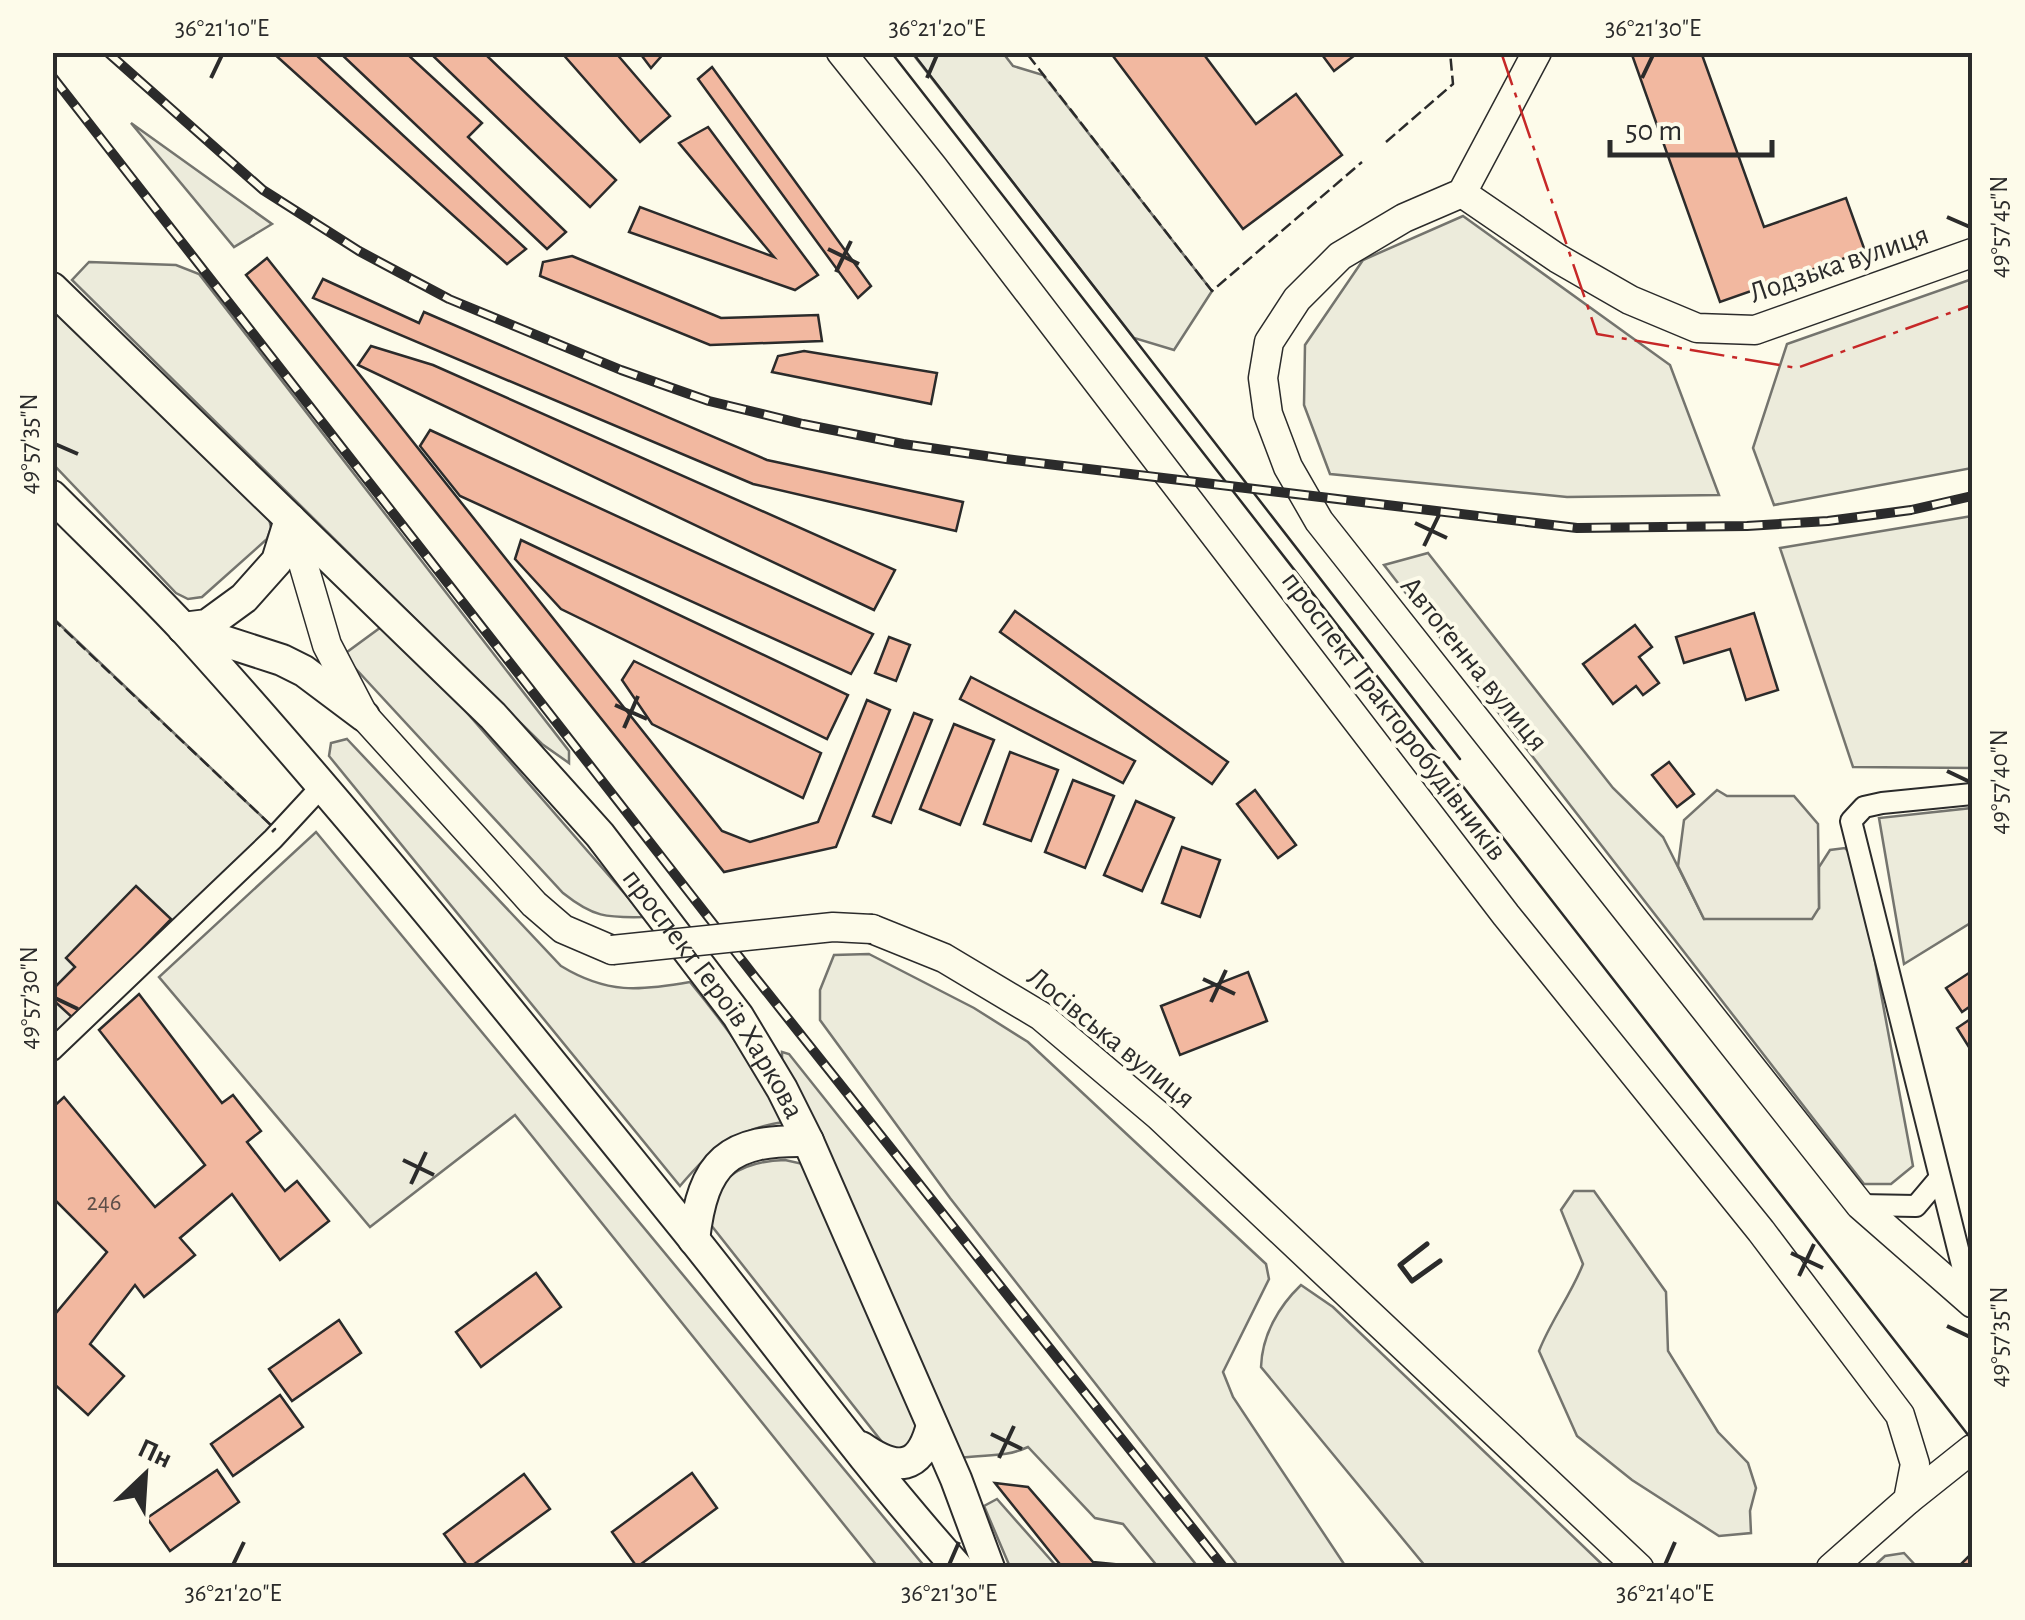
<svg xmlns="http://www.w3.org/2000/svg" width="2025" height="1620" font-family="'Alegreya Sans',sans-serif">
<rect width="100%" height="100%" fill="#fdfbea"/>
<!-- green -->
<g fill="#ecebdb" stroke="#74746e" stroke-width="2.5">
<path d="M 912,53 L 1003,53 L 1013,66 L 1043,75 L 1212,291 L 1174,350 L 1134,338 Z"/>
<path d="M 131,123 L 272,224 L 234,247 Z"/>
<path d="M 1463,216 L 1670,365 L 1719,495 L 1567,497 L 1330,474 L 1304,405 L 1305,345 L 1363,260 Z"/>
<path d="M 89,262 L 176,265 L 199,274 L 569,751 L 569,763 L 542,744 L 72,280 Z"/>
<path d="M 1972,279 L 1972,468 L 1774,505 L 1753,448 L 1787,344 Z"/>
<path d="M 52,303 L 268,513 L 271,528 L 267,539 L 202,597 L 188,599 L 176,593 L 53,464 Z"/>
<path d="M 1972,516 L 1972,768 L 1853,767 L 1780,548 Z"/>
<path d="M 1428,553 L 1613,788 L 1663,837 L 1704,919 L 1819,908 L 1819,867 L 1830,850 L 1845,848 L 1856,859 L 1913,1166 L 1891,1184 L 1864,1184 L 1384,565 Z"/>
<path d="M 53,618 L 275,829 L 52,1051 Z"/>
<path d="M 388,622 L 645,917 C 606,918 593,917 563,893 L 343,655 Z"/>
<path d="M 347,739 L 561,966 C 607,994 639,991 690,982 C 727,1027 758,1070 783,1122 C 733,1130 712,1148 680,1186 L 329,756 L 331,743 Z"/>
<path d="M 1972,808 L 1972,922 L 1904,964 L 1879,818 Z"/>
<path d="M 316,832 L 925,1567 L 878,1567 L 515,1115 L 370,1227 L 159,977 Z"/>
<path d="M 869,954 L 974,1008 L 1028,1042 L 1266,1264 L 1269,1279 L 1223,1372 L 1233,1397 L 1346,1567 L 1239,1567 L 950,1198 L 820,1020 L 820,990 L 834,955 Z"/>
<path d="M 782,1052 L 789,1054 L 1198,1567 L 1158,1567 L 1123,1524 L 1095,1518 L 1028,1447 C 1004,1458 987,1454 961,1458 L 782,1061 Z"/>
<path d="M 785,1160 L 803,1164 L 920,1429 L 909,1452 L 886,1447 L 711,1225 C 706,1178 745,1161 785,1160 Z"/>
<path d="M 1574,1191 L 1594,1191 L 1666,1292 L 1668,1351 L 1718,1432 L 1748,1463 L 1756,1488 L 1750,1511 L 1751,1533 L 1719,1536 L 1632,1480 L 1577,1436 L 1539,1351 C 1551,1320 1571,1295 1583,1264 L 1561,1210 Z"/>
<path d="M 1301,1285 L 1333,1307 L 1605,1567 L 1426,1567 L 1261,1367 C 1262,1335 1279,1306 1301,1285 Z"/>
<path d="M 997,1499 L 1057,1567 L 1010,1567 L 984,1506 Z"/>
<path d="M 1904,1553 L 1917,1567 L 1873,1567 L 1885,1556 Z"/>
</g>
<!-- parking -->
<path fill="#eceadb" stroke="#74746e" stroke-width="2.5" d="M 1717,790 L 1727,796 L 1794,796 L 1818,824 L 1819,908 L 1812,919 L 1704,919 L 1678,866 L 1684,820 Z"/>
<!-- building -->
<g fill="#f2b8a0" stroke="#2b2b2b" stroke-width="2.5">
<path d="M 272,52 L 313,52 L 526,249 L 507,264 Z"/>
<path d="M 339,52 L 405,52 L 482,123 L 468,137 L 566,232 L 547,249 Z"/>
<path d="M 429,52 L 483,52 L 616,180 L 590,207 Z"/>
<path d="M 561,52 L 615,52 L 670,116 L 640,142 Z"/>
<path d="M 639,52 L 665,52 L 651,68 Z"/>
<path d="M 1110,52 L 1202,52 L 1256,124 L 1296,94 L 1342,155 L 1243,229 Z"/>
<path d="M 1320,52 L 1359,52 L 1334,71 Z"/>
<path d="M 1631,52 L 1701,52 L 1764,227 L 1846,198 L 1865,251 L 1720,302 Z"/>
<path d="M 712,67 L 871,286 L 858,298 L 698,79 Z"/>
<path d="M 708,127 L 818,275 L 795,290 L 629,232 L 640,207 L 774,257 L 679,143 Z"/>
<path d="M 572,256 L 721,318 L 818,315 L 822,341 L 710,345 L 540,276 L 543,262 Z"/>
<path d="M 267,258 L 722,831 L 750,842 L 818,822 L 867,700 L 890,710 L 836,847 L 724,872 L 246,275 Z"/>
<path d="M 323,279 L 419,323 L 424,312 L 767,460 L 963,502 L 956,531 L 753,484 L 313,298 Z"/>
<path d="M 371,346 L 433,365 L 895,570 L 874,610 L 358,365 Z"/>
<path d="M 804,351 L 937,373 L 931,404 L 772,372 L 778,356 Z"/>
<path d="M 430,430 L 873,634 L 851,674 L 460,496 L 420,446 Z"/>
<path d="M 521,540 L 848,695 L 827,739 L 561,609 L 515,559 Z"/>
<path d="M 1015,611 L 1228,762 L 1212,784 L 1000,632 Z"/>
<path d="M 1754,613 L 1778,690 L 1746,700 L 1730,649 L 1684,663 L 1676,637 Z"/>
<path d="M 1635,625 L 1652,647 L 1639,657 L 1659,683 L 1643,695 L 1636,686 L 1613,704 L 1583,664 Z"/>
<path d="M 889,637 L 910,645 L 896,681 L 875,673 Z"/>
<path d="M 634,661 L 821,753 L 803,798 L 652,724 L 622,680 Z"/>
<path d="M 971,677 L 1135,761 L 1123,783 L 960,699 Z"/>
<path d="M 914,713 L 932,720 L 891,823 L 873,816 Z"/>
<path d="M 954,724 L 994,740 L 960,825 L 920,809 Z"/>
<path d="M 1010,752 L 1058,770 L 1031,841 L 984,824 Z"/>
<path d="M 1669,762 L 1694,794 L 1677,807 L 1652,775 Z"/>
<path d="M 1073,780 L 1114,796 L 1085,868 L 1045,852 Z"/>
<path d="M 1255,790 L 1296,845 L 1278,858 L 1237,804 Z"/>
<path d="M 1136,801 L 1174,818 L 1142,891 L 1104,875 Z"/>
<path d="M 1182,847 L 1220,860 L 1200,917 L 1162,903 Z"/>
<path d="M 136,886 L 171,919 L 74,1019 L 52,999 L 52,990 L 75,967 L 66,958 Z"/>
<path d="M 1972,971 L 1972,1005 L 1962,1012 L 1946,988 Z"/>
<path d="M 1248,972 L 1267,1021 L 1180,1055 L 1161,1006 Z"/>
<path d="M 139,994 L 222,1103 L 233,1095 L 261,1131 L 247,1142 L 285,1191 L 297,1181 L 329,1221 L 280,1260 L 232,1194 L 180,1238 L 195,1255 L 144,1297 L 135,1285 L 90,1344 L 124,1376 L 88,1415 L 52,1382 L 52,1310 L 56,1313 L 107,1252 L 52,1197 L 52,1108 L 64,1097 L 155,1207 L 205,1165 L 99,1030 Z"/>
<path d="M 1972,1018 L 1972,1052 L 1957,1028 Z"/>
<path d="M 536,1273 L 561,1307 L 481,1367 L 456,1332 Z"/>
<path d="M 339,1320 L 361,1353 L 292,1401 L 269,1369 Z"/>
<path d="M 280,1395 L 303,1427 L 233,1476 L 211,1444 Z"/>
<path d="M 217,1470 L 239,1502 L 170,1551 L 147,1518 Z"/>
<path d="M 692,1473 L 717,1508 L 637,1567 L 612,1532 Z"/>
<path d="M 524,1474 L 550,1509 L 469,1568 L 444,1534 Z"/>
<path d="M 995,1483 L 1028,1487 L 1093,1562 L 1154,1568 L 1063,1568 Z"/>
<path d="M 1972,1553 L 1972,1568 L 1957,1568 Z"/>
</g>
<g fill="none" stroke-linecap="round" stroke-linejoin="round">
<defs>
<g id="street">
<path d="M 52,1050 L 273,839 L 322,786"/>
<path d="M 1860,1205 L 1916,1206 L 1938,1180"/>
<path d="M 1971,1301 L 1851,821 L 1864,807 L 1882,803 L 1972,794"/>
</g>
<g id="secondary">
<path d="M 841,52 L 933,167 L 1506,915 L 1761,1231 L 1900,1415 L 1915,1464 L 1908,1500 L 1831,1568"/>
<path d="M 1537,52 L 1462,193 L 1404,218 L 1340,256 L 1297,299 L 1269,342 L 1263,378 L 1268,414 L 1288,467 L 1319,521 L 1860,1205 L 1972,1303"/>
<path d="M 1462,193 L 1557,258 L 1630,300 L 1697,328 L 1755,330 L 1972,253"/>
<path d="M 290,519 L 327,645 L 364,716 L 534,904 L 563,929 L 612,950"/>
<path d="M 872,929 L 944,958 L 1041,1016 L 1159,1116 L 1639,1568"/>
<path d="M 1908,1500 L 1972,1449"/>
</g>
<g id="primary">
<path id="s1" d="M 52,288 L 493,716 L 600,835 L 738,1016 L 782,1089 L 808,1141 L 956,1479 L 989,1568"/>
<path d="M 52,496 C 96,540 142,584 185,630 C 359,822 521,1025 684,1227 C 775,1340 860,1459 958,1568"/>
<path d="M 183,628 L 282,660 L 304,671 L 364,716"/>
<path d="M 183,628 L 207,625 L 244,598 L 277,561 L 290,519"/>
<path d="M 694,1240 C 703,1161 728,1139 808,1141"/>
<path d="M 861,1447 C 897,1472 920,1471 932,1425"/>
</g>
</defs>
<!-- street casing -->
<use href="#street" stroke="#2b2b2b" stroke-width="24"/>
<!-- secondary casing -->
<use href="#secondary" stroke="#2b2b2b" stroke-width="31"/>
<!-- primary casing -->
<use href="#primary" stroke="#2b2b2b" stroke-width="34"/>
<!-- street -->
<use href="#street" stroke="#fdfbea" stroke-width="20"/>
<!-- secondary -->
<use href="#secondary" stroke="#fdfbea" stroke-width="28"/>
<!-- primary -->
<use href="#primary" stroke="#fdfbea" stroke-width="30"/>
<!-- tram -->
<g stroke="#2b2b2b" stroke-width="2.5">
<path d="M 891,52 L 1972,1440"/>
<path d="M 912,52 L 1460,759"/>
</g>
<defs>
<g id="rail">
<path d="M 107,52 L 263,190 L 359,251 L 449,299 L 621,370 L 709,401 L 803,424 L 903,444 L 1006,459 L 1577,528 L 1747,526 L 1828,521 L 1911,510 L 1972,496"/>
<path d="M 52,76 L 755,977 L 1224,1568"/>
</g>
</defs>
<!-- rail casing -->
<use href="#rail" stroke="#2b2b2b" stroke-width="10"/>
<!-- rail -->
<use href="#rail" stroke="#fdfbea" stroke-width="6" stroke-dasharray="19" stroke-linecap="butt"/>
<defs>
<path id="secondary-bridge" d="M 612,950 L 833,927 L 872,929"/>
</defs>
<!-- secondary-bridge casing -->
<use href="#secondary-bridge" stroke="#2b2b2b" stroke-width="31" stroke-linecap="butt"/>
<!-- secondary-bridge -->
<use href="#secondary-bridge" stroke="#fdfbea" stroke-width="28"/>
<!-- fence -->
<g stroke="#2b2b2b" stroke-width="2.5" stroke-dasharray="12 5" stroke-linecap="butt">
<path d="M 1028,55 L 1212,291 L 1362,162"/>
<path d="M 1386,142 L 1453,84 L 1450,52"/>
<path d="M 52,618 L 275,829 L 272,832"/>
</g>
<!-- wall -->
<path stroke="#2b2b2b" stroke-width="5" d="M 1427,1244 L 1400,1265 L 1412,1281 L 1440,1261"/>
<!-- power -->
<path stroke="#c62828" stroke-width="2.5" stroke-dasharray="35 8 5 8" stroke-linecap="butt" d="M 1501,52 L 1597,334 L 1797,368 L 1972,305"/>
</g>
<!-- ticks -->
<path fill="none" stroke="#2b2b2b" stroke-width="4" d="M 211,78 L 222,55M 927,78 L 937,55M 1642,78 L 1653,55M 1947,217 L 1970,227M 828,249 L 859,264M 836,272 L 851,241M 55,444 L 78,454M 1415,523 L 1447,538M 1424,546 L 1439,515M 615,705 L 647,719M 624,728 L 638,696M 1947,771 L 1970,782M 1203,979 L 1235,994M 55,998 L 78,1009M 1211,1002 L 1226,970M 403,1160 L 434,1175M 411,1184 L 426,1152M 1791,1253 L 1823,1268M 1799,1276 L 1814,1244M 1947,1326 L 1970,1337M 991,1434 L 1022,1449M 999,1458 L 1014,1426M 233,1565 L 244,1542M 949,1565 L 959,1542M 1665,1565 L 1675,1542"/>
<g text-anchor="middle" dominant-baseline="central" stroke-width="8" stroke-linejoin="round" paint-order="stroke">
<!-- number labels -->
<g font-size="25" fill="#5d4e48">
<text x="104" y="1202">246</text>
</g>
<!-- street labels -->
<g font-size="30" fill="#2b2b2b" stroke="#fdfbea">
<text transform="translate(1839 264) rotate(-19)">Лодзька вулиця</text>
<text transform="translate(1474 664) rotate(51)">Автоґенна вулиця</text>
<text transform="translate(1394 716) rotate(53)">проспект Тракторобудівників</text>
<text stroke="none"><textPath href="#s1" startOffset="970">проспект Героїв Харкова</textPath></text>
<text transform="translate(1111 1038) rotate(39)">Лосівська вулиця</text>
</g>
</g>
<!-- border -->
<rect width="2025" height="1620" fill="none" stroke="#fdfbea" stroke-width="110"/>
<!-- north arrow -->
<g transform="translate(145 1475) rotate(25)" stroke="#fdfbea" stroke-width="8" paint-order="stroke">
<path d="M0-8L18 38L0 25L-18 38Z" fill="#2b2b2b"/>
<text y="-15" font-size="28" font-weight="bold" text-anchor="middle" fill="#2b2b2b">Пн</text>
</g>
<!-- scale -->
<path d="M1610 140v15h162v-15" fill="none" stroke="#2b2b2b" stroke-width="5"/>
<text x="1625" y="140" font-size="30" fill="#2b2b2b" stroke="#fdfbea" stroke-width="8" paint-order="stroke">50 m</text>
<rect x="55" y="55" width="1915" height="1510" fill="none" stroke="#2b2b2b" stroke-width="4"/>
<g font-size="25" text-anchor="middle" fill="#2b2b2b">
<text x="222" y="36">36°21'10"E</text>
<text x="937" y="36">36°21'20"E</text>
<text x="1653" y="36">36°21'30"E</text>
<text transform="translate(1998 227) rotate(-90)" y="9">49°57'45"N</text>
<text transform="translate(28 444) rotate(-90)" y="9">49°57'35"N</text>
<text transform="translate(1998 782) rotate(-90)" y="9">49°57'40"N</text>
<text transform="translate(28 998) rotate(-90)" y="9">49°57'30"N</text>
<text transform="translate(1998 1337) rotate(-90)" y="9">49°57'35"N</text>
<text x="233" y="1601">36°21'20"E</text>
<text x="949" y="1601">36°21'30"E</text>
<text x="1665" y="1601">36°21'40"E</text>
</g>
</svg>
